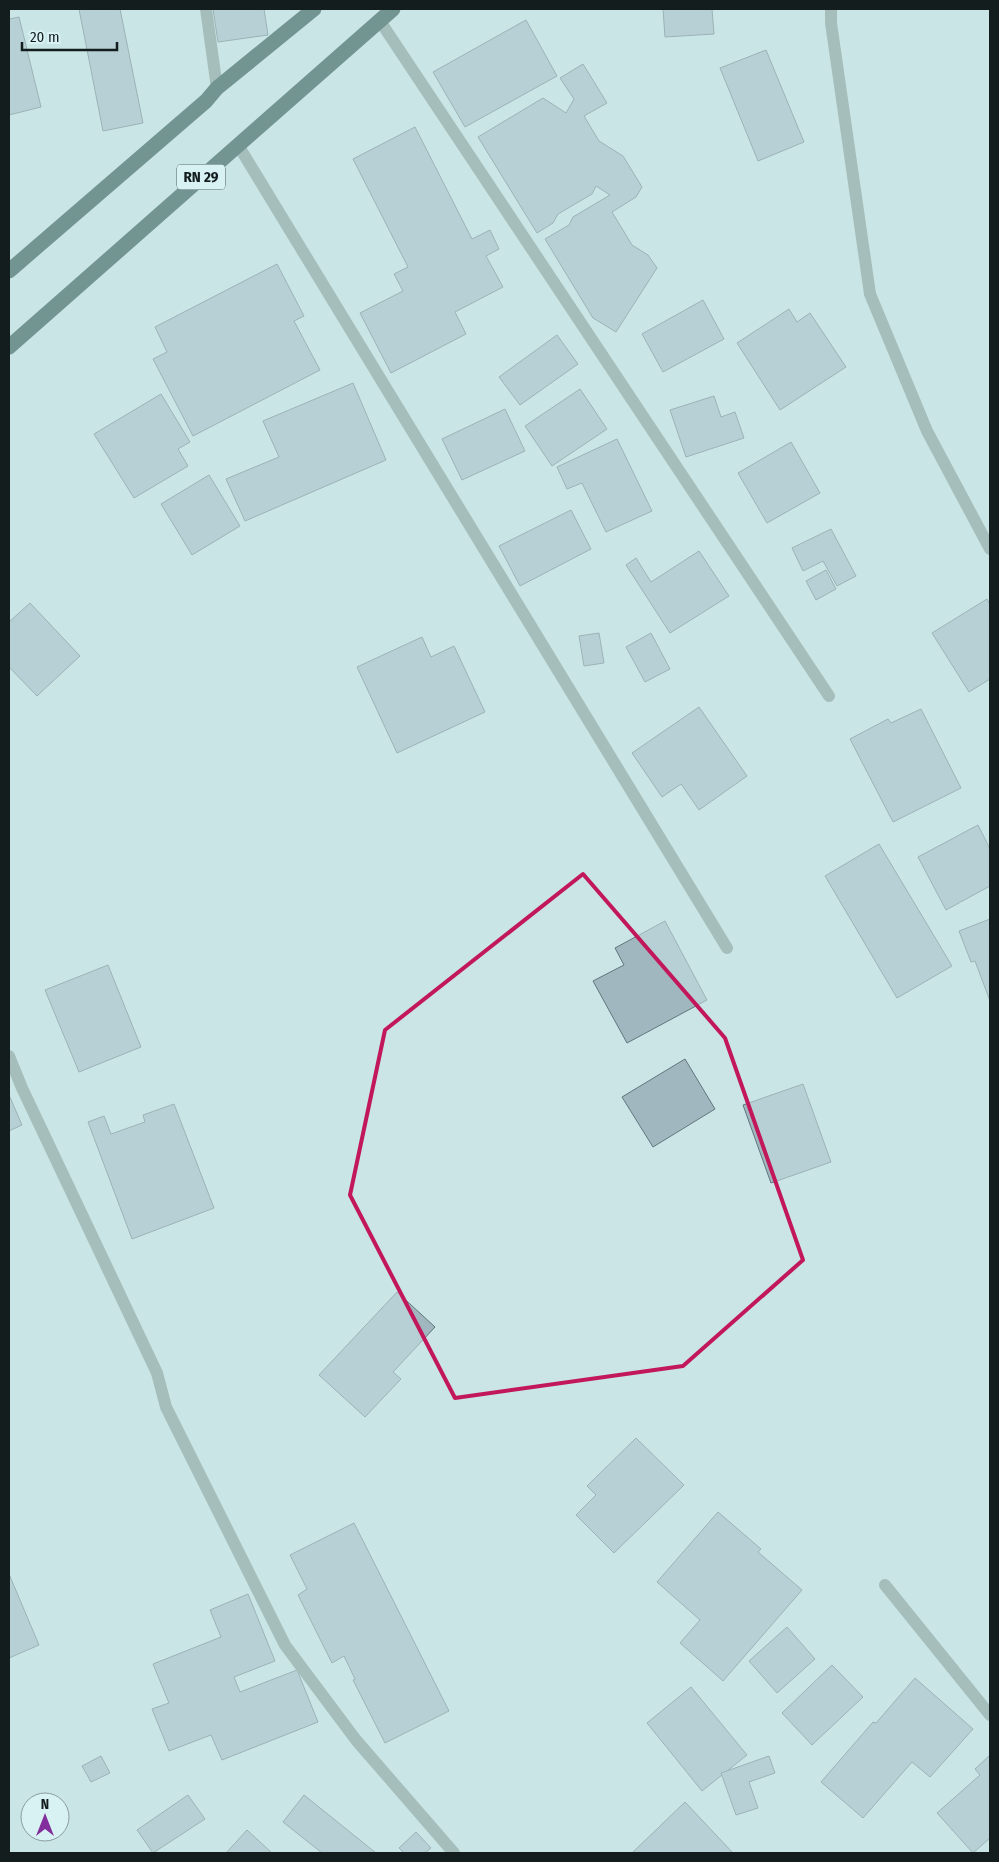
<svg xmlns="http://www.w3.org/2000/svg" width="999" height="1862" font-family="'Fira Sans Condensed',sans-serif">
<rect width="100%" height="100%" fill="#cbe5e6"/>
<!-- building -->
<g fill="#a1b7c0" stroke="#61757d">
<path d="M 79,9 L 120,9 L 143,123 L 103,131 Z"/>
<path d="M 213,9 L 264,9 L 268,35 L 218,42 Z"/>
<path d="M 663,9 L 712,9 L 714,34 L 665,37 Z"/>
<path d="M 19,17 L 41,107 L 9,115 L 9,19 Z"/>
<path d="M 526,20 L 557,76 L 465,127 L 433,72 Z"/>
<path d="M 766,50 L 804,142 L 758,161 L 720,68 Z"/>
<path d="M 583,64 L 607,103 L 584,116 L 599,141 L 623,156 L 642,187 L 636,197 L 612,212 L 632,245 L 648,255 L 657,268 L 616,332 L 593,318 L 545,239 L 569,225 L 573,217 L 610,195 L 596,186 L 592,194 L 558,214 L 553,223 L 537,233 L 478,137 L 543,98 L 566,113 L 574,99 L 560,78 Z"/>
<path d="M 415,127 L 472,239 L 490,230 L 499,249 L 486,256 L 503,287 L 455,312 L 466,334 L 391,373 L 360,313 L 403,291 L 394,274 L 408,267 L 353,159 Z"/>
<path d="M 277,264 L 304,316 L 294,321 L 320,370 L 193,436 L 153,359 L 167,352 L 155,327 Z"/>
<path d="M 703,300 L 724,339 L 663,372 L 642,334 Z"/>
<path d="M 789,309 L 797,322 L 810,313 L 846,367 L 780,410 L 737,343 Z"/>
<path d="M 557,335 L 578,364 L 520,405 L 499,377 Z"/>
<path d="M 353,383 L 386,460 L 245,521 L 226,479 L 279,457 L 263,421 Z"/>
<path d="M 580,389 L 607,429 L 552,466 L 525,426 Z"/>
<path d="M 161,394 L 190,442 L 178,449 L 188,466 L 134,498 L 94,434 Z"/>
<path d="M 714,396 L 721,417 L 735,412 L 744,438 L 686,457 L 670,410 Z"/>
<path d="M 505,409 L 525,451 L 462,480 L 442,439 Z"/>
<path d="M 617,439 L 652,511 L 606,532 L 582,483 L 567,489 L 557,467 Z"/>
<path d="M 791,442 L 820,493 L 767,523 L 738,473 Z"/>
<path d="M 209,475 L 240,526 L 192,555 L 161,504 Z"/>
<path d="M 571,510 L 591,549 L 520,586 L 499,546 Z"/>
<path d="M 831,529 L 856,576 L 837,586 L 823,561 L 803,571 L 792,548 Z"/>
<path d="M 699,551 L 729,596 L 670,633 L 626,565 L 636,558 L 651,582 Z"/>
<path d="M 826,570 L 836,589 L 816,600 L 806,581 Z"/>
<path d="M 987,599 L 990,605 L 990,679 L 969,692 L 932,633 Z"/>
<path d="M 30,603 L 80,656 L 37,696 L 9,667 L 9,622 Z"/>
<path d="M 599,633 L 604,663 L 584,666 L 579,636 Z"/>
<path d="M 651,633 L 670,669 L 645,682 L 626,647 Z"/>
<path d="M 422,637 L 431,657 L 454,646 L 485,712 L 397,753 L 357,667 Z"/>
<path d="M 699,707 L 747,776 L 699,810 L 681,784 L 662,797 L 632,753 Z"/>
<path d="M 921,709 L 961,788 L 893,822 L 850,739 L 888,719 L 891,723 Z"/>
<path d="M 978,825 L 990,849 L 990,886 L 946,910 L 918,857 Z"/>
<path d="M 879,844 L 952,966 L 897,998 L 825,876 Z"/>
<path d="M 990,919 L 990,1001 L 975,961 L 971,962 L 959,931 Z"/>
<path d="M 665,921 L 707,1000 L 627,1043 L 593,981 L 624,965 L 615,948 Z"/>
<path d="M 108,965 L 141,1047 L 79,1072 L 45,990 Z"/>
<path d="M 685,1059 L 715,1109 L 653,1147 L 622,1097 Z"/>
<path d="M 803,1084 L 831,1162 L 771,1183 L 743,1105 Z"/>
<path d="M 9,1095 L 22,1125 L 9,1131 Z"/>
<path d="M 174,1104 L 214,1208 L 132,1239 L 88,1122 L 104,1116 L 111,1134 L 145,1122 L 143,1115 Z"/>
<path d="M 397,1292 L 435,1327 L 393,1372 L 401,1379 L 365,1417 L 319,1375 Z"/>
<path d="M 636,1438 L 684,1485 L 614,1553 L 576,1515 L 596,1495 L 587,1486 Z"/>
<path d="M 718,1512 L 761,1549 L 758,1552 L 802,1590 L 723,1681 L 680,1643 L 700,1620 L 657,1582 Z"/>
<path d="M 354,1523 L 449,1711 L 385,1743 L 353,1680 L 355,1679 L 344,1656 L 332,1663 L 298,1595 L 307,1589 L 290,1555 Z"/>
<path d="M 9,1574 L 39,1645 L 9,1658 Z"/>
<path d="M 248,1594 L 275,1661 L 234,1677 L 240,1692 L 297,1670 L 318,1722 L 222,1760 L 211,1735 L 169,1751 L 152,1709 L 169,1703 L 153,1664 L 221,1637 L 210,1610 Z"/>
<path d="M 787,1627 L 815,1659 L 777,1693 L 749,1661 Z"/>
<path d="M 832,1665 L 863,1697 L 812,1745 L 782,1713 Z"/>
<path d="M 915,1678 L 973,1729 L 930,1777 L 912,1762 L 863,1818 L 821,1782 L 873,1722 L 876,1723 Z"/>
<path d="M 691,1687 L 747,1755 L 702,1791 L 647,1723 Z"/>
<path d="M 990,1755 L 990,1838 L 973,1853 L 937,1813 L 980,1775 L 975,1769 Z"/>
<path d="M 101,1756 L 110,1773 L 91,1782 L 82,1766 Z"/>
<path d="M 769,1756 L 775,1773 L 749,1782 L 758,1808 L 736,1815 L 721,1773 Z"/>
<path d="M 188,1795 L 205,1819 L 153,1853 L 137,1830 Z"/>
<path d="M 304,1795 L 376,1853 L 322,1853 L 283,1822 Z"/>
<path d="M 685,1802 L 733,1853 L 635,1853 L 633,1852 Z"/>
<path d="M 247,1830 L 272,1853 L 226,1853 Z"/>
<path d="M 416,1832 L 431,1848 L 425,1853 L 404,1853 L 399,1848 Z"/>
</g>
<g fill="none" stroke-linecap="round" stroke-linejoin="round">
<!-- minor -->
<g stroke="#788e89" stroke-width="12">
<path d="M 206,9 L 217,88"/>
<path d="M 831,9 L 831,23 L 870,294 L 927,431 L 990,549"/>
<path d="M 380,21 L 829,696"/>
<path d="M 238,145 L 727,948"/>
<path d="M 9,1056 L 22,1088 L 157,1373 L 166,1407 L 285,1645 L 356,1740 L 454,1853"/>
<path d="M 885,1585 L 990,1715"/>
</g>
<!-- highway -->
<g stroke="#0a342c" stroke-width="15">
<path d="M 9,271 L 206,101 L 217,88 L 314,9"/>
<path d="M 9,347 L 393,9"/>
</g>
</g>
<!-- marked area -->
<path d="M0 0H999V1862H0ZM 583,874 L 725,1038 L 803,1260 L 683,1366 L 455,1398 L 350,1195 L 385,1030 Z" fill="#cbe5e6" fill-opacity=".55" fill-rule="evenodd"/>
<path fill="none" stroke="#c2185b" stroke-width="4" stroke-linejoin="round" d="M 583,874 L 725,1038 L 803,1260 L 683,1366 L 455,1398 L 350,1195 L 385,1030 Z"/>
<g text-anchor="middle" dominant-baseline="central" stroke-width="4.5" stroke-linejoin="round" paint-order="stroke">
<!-- shield labels -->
<rect fill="#d8f2f4" stroke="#4f5d5e" stroke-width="1" x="177" y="164.5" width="48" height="25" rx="4"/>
<g font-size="15" font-weight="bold" fill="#141d1e">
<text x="201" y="177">RN 29</text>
</g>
</g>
<!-- border -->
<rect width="999" height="1862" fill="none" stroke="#141d1e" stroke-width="20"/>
<!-- north arrow -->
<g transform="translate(45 1817)"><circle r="24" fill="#d8f2f4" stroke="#8a9d9e"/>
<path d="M0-4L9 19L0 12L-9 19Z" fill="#822e9c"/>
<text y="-8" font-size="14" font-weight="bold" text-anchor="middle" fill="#141d1e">N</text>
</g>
<!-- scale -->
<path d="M22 42v8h95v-8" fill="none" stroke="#141d1e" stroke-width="2.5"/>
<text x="30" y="42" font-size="15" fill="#141d1e" stroke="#d8f2f4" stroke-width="4" paint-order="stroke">20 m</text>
</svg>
